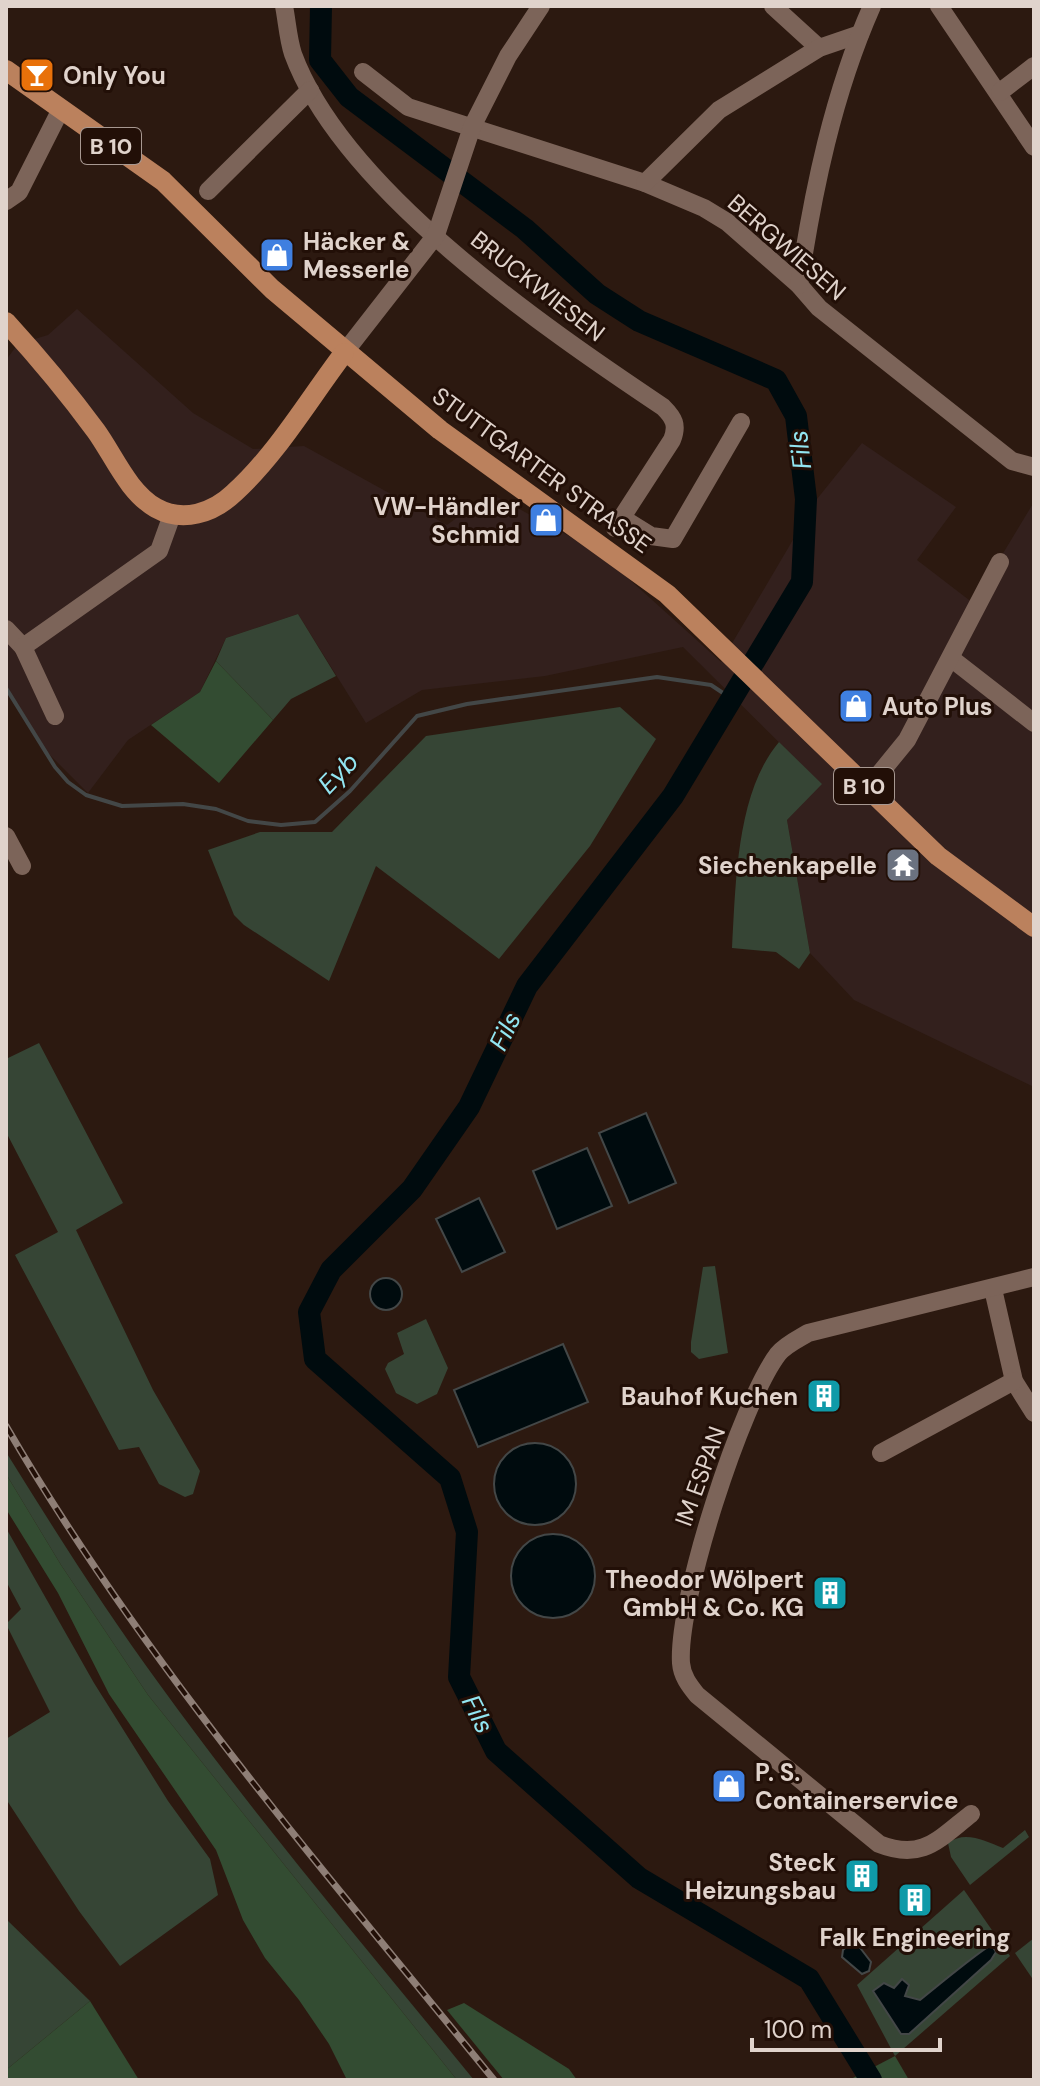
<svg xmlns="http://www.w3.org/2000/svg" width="1040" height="2086" font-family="'DM Sans',sans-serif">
<rect width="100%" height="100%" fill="#2c1910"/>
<!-- commercial -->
<path fill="#33201d" d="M 77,309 L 193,413 L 253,449 L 304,446 L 447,525 L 490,493 L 600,553 L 721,662 L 817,499 L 862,443 L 956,507 L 917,560 L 973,603 L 1034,502 L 1034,1087 L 854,1000 L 810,953 L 787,820 L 821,784 L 683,647 L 545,676 L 422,690 L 366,723 L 298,614 L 226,638 L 200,692 L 128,740 L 88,793 L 45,750 L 6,691 L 6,360 L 18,344 L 48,335 Z"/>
<!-- green -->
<g fill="#364535">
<path d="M 298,614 L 336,676 L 291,699 L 273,720 L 216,661 L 226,638 Z"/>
<path d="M 620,707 L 656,739 L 590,846 L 499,959 L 376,866 L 329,981 L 244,925 L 234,915 L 208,850 L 260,832 L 332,832 L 426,736 Z"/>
<path d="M 779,742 L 822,784 L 787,820 L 810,953 L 799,969 L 776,952 L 732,948 C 736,883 736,793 779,742 Z"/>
<path d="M 39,1043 L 123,1203 L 76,1230 L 153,1390 L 200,1471 L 193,1494 L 185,1497 L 159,1484 L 139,1447 L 119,1450 L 15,1255 L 58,1232 L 6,1132 L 6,1059 Z"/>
<path d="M 715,1266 L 728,1353 L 699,1359 L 691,1352 L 691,1342 L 703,1267 Z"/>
<path d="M 426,1319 L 448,1368 L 437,1394 L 417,1404 L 396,1393 L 385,1369 L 388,1363 L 404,1354 L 397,1333 Z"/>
<path d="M 6,1452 C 55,1531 105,1610 160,1685 C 259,1822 368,1950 474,2080 L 457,2080 L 148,1695 L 61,1565 L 6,1474 Z"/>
<path d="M 6,1528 L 94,1683 L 168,1801 L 210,1859 L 218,1895 L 120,1966 L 79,1911 L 6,1799 L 6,1739 L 50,1712 L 6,1624 L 21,1609 L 6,1581 Z"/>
<path d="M 1025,1830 L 1029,1837 L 970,1885 L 951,1857 L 948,1843 C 965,1830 985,1841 1003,1848 Z"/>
<path d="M 964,1890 L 1010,1956 L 895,2056 L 857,1985 Z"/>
<path d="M 6,1919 L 90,2001 L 6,2070 Z"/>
<path d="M 1034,1938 L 1034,1981 L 1015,1953 Z"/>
</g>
<!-- forest -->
<g fill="#334c32">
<path d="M 216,661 L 273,720 L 219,783 L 151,725 L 200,692 Z"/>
<path d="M 6,1474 L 61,1565 L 148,1695 L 457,2080 L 347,2080 L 329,2044 L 299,2000 L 265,1958 L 243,1920 L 216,1850 L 109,1694 L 58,1593 L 6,1509 Z"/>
<path d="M 90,2001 L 139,2080 L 6,2080 L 6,2070 Z"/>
<path d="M 464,2003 L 569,2069 L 577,2080 L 504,2080 L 447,2010 Z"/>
<path d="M 895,2056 L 909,2080 L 852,2080 L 851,2079 Z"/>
</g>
<!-- water -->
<g fill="#000b0e" stroke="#434747" stroke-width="2">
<path d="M 646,1113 L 676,1183 L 629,1203 L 599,1133 Z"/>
<path d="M 587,1148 L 612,1206 L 557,1229 L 533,1171 Z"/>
<path d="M 479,1198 L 505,1252 L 462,1272 L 436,1219 Z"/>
<circle cx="386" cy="1294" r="16"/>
<path d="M 563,1344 L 588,1402 L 478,1447 L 454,1390 Z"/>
<circle cx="535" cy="1484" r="41"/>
<circle cx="553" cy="1576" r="42"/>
<path d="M 854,1940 L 871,1962 L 869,1971 L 862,1974 L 842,1957 L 843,1950 Z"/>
<path d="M 992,1945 L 996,1952 L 991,1960 L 909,2034 L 901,2034 L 873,1991 L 884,1983 L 894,1988 L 902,1979 L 909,1985 L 905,1996 L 920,2000 C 931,1991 986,1946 992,1945 Z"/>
</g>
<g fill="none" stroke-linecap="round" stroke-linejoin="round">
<!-- stream -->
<path stroke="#434747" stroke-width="4" d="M 6,688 L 55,767 L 68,782 L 86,795 L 122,806 L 183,804 L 216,809 L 248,821 L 281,825 L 315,822 L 350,791 L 417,716 L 467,704 L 657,677 L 711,685 L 732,699"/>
<!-- river -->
<path stroke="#000b0e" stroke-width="22" d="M 321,6 L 320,60 L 349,97 L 525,229 L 597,294 L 639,321 L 776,380 L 796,416 L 806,499 L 802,582 L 673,796 L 527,986 L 469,1107 L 412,1189 L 331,1270 L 309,1312 L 315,1359 L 450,1478 L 467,1532 L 459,1677 L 496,1751 L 639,1878 L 809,1979 L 871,2080"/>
<!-- minor -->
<g stroke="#7c6459" stroke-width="18">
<path d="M 284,6 C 287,21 288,39 293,54 C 343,190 545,328 663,407 C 674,418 678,425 672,440 L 615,528"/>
<path d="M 773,6 L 819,48"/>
<path d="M 939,6 L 1034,147"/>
<path d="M 363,72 L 408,107 L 645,183 L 704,208 L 727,222 L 799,285 L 819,308 L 1012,461 L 1034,467"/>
<path d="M 1000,92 L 1034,66"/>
<path d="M 645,183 L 719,110 L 819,48 L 860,34"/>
<path d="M 208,191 L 310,90"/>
<path d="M 6,201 L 19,192 L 60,111"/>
<path d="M 799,285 C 813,191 833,94 872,6"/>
<path d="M 344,353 L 436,235 L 472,127 L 508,56 L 541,6"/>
<path d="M 622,518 L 651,536 L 673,539 L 741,422"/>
<path d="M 6,629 L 23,647"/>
<path d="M 952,659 L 1034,723"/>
<path d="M 55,716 L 23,647 L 159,551 L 172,515"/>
<path d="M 867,789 L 907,740 L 1000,562"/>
<path d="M 6,836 L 22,866"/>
<path d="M 993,1289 L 1014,1381 L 1034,1413"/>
<path d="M 881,1453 L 1014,1381"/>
<path d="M 971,1814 C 938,1840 922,1861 879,1844 L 697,1695 C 689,1685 682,1676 681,1663 C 677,1601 741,1403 778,1354 C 785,1345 798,1339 808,1333 L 1034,1277"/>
</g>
<!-- major -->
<g stroke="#bb815d" stroke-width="20">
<path d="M 6,70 L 163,181 L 272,289 L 440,430 L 667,594 L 938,856 L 1034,927"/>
<path d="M 6,322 C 38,357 68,393 96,431 C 114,456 128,492 156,508 C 183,523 213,513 234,493 C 277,454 309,399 344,353"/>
</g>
<defs>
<path id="rail" d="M 6,1426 C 143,1662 323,1869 494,2080"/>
</defs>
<!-- rail casing -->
<use href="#rail" stroke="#8e7e76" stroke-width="7"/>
<!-- rail -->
<use href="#rail" stroke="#220f07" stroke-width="4" stroke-dasharray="12" stroke-linecap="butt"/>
</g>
<!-- icons -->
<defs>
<symbol id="bar-square" viewBox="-11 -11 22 22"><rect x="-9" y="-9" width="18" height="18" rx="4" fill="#e8710a" stroke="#220f07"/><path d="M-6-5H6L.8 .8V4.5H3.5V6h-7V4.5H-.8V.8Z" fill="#fff"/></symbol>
<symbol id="shop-square" viewBox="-11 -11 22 22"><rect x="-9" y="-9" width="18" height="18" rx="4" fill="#3f7fe0" stroke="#220f07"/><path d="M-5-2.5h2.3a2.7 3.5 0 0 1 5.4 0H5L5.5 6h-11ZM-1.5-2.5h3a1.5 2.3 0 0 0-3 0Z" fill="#fff"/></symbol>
<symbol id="temple-square" viewBox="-11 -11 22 22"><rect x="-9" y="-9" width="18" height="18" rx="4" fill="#6b7280" stroke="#220f07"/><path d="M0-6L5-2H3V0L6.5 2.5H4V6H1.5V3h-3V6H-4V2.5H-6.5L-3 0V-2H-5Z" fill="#fff"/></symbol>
<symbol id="building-square" viewBox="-11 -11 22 22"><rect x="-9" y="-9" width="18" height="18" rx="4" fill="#0f9aa8" stroke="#220f07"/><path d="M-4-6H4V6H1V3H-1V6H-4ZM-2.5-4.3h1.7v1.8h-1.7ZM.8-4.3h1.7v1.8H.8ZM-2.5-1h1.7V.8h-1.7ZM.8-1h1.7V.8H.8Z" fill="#fff"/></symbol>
</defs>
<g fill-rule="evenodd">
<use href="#bar-square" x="17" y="55" width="40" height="40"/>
<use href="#shop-square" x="257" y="235" width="40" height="40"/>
<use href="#shop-square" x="526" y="500" width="40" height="40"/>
<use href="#shop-square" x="836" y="686" width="40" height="40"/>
<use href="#temple-square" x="883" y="845" width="40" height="40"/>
<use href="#building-square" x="804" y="1376" width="40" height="40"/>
<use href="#building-square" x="810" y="1573" width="40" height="40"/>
<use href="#shop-square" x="709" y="1766" width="40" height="40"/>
<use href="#building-square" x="842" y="1856" width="40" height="40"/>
<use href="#building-square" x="895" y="1880" width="40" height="40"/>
</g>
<g text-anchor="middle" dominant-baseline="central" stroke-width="6" stroke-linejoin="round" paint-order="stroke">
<!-- shield labels -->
<g fill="#220f07" stroke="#a79891" stroke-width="2">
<rect x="81" y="128" width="60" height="36" rx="6"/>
<rect x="834" y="768" width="60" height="36" rx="6"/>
</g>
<g font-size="22" font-weight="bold" fill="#e0d3cc">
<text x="111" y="146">B 10</text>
<text x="864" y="786">B 10</text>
</g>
<!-- poi labels -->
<g font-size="24" font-weight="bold" fill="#e0d3cc" stroke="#220f07" text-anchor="end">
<text x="63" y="75" text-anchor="start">Only You</text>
<text x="303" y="241" text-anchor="start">Häcker &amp;<tspan x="303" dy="28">Messerle</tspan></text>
<text x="520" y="506">VW-Händler<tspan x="520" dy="28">Schmid</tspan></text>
<text x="882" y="706" text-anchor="start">Auto Plus</text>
<text x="877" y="865">Siechenkapelle</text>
<text x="798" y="1396">Bauhof Kuchen</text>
<text x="804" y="1579">Theodor Wölpert<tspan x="804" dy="28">GmbH &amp; Co. KG</tspan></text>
<text x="755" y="1772" text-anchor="start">P. S.<tspan x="755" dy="28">Containerservice</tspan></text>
<text x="836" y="1862">Steck<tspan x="836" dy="28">Heizungsbau</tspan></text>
<text x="915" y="1937" text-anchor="middle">Falk Engineering</text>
</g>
<!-- street labels -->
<g font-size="24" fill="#e0d3cc" stroke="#220f07">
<text transform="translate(787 247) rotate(41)">BERGWIESEN</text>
<text transform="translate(538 286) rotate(38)">BRUCKWIESEN</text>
<text transform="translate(542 470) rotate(36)">STUTTGARTER STRASSE</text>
<text transform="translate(700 1476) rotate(-70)">IM ESPAN</text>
</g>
<!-- water labels -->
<g font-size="26" font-style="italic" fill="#92e6f2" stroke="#220f07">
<text transform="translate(800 450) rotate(-97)">Fils</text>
<text transform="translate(338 773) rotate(-46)">Eyb</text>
<text transform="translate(505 1031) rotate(-64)">Fils</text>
<text transform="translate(478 1714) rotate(63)">Fils</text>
</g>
</g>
<!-- border -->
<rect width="1040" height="2086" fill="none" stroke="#e0d3cc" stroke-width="16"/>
<!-- scale -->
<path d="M752 2038v12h188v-12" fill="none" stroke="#e0d3cc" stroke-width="4"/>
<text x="764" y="2038" font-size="24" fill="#e0d3cc" stroke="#220f07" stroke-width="6" paint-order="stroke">100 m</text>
</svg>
